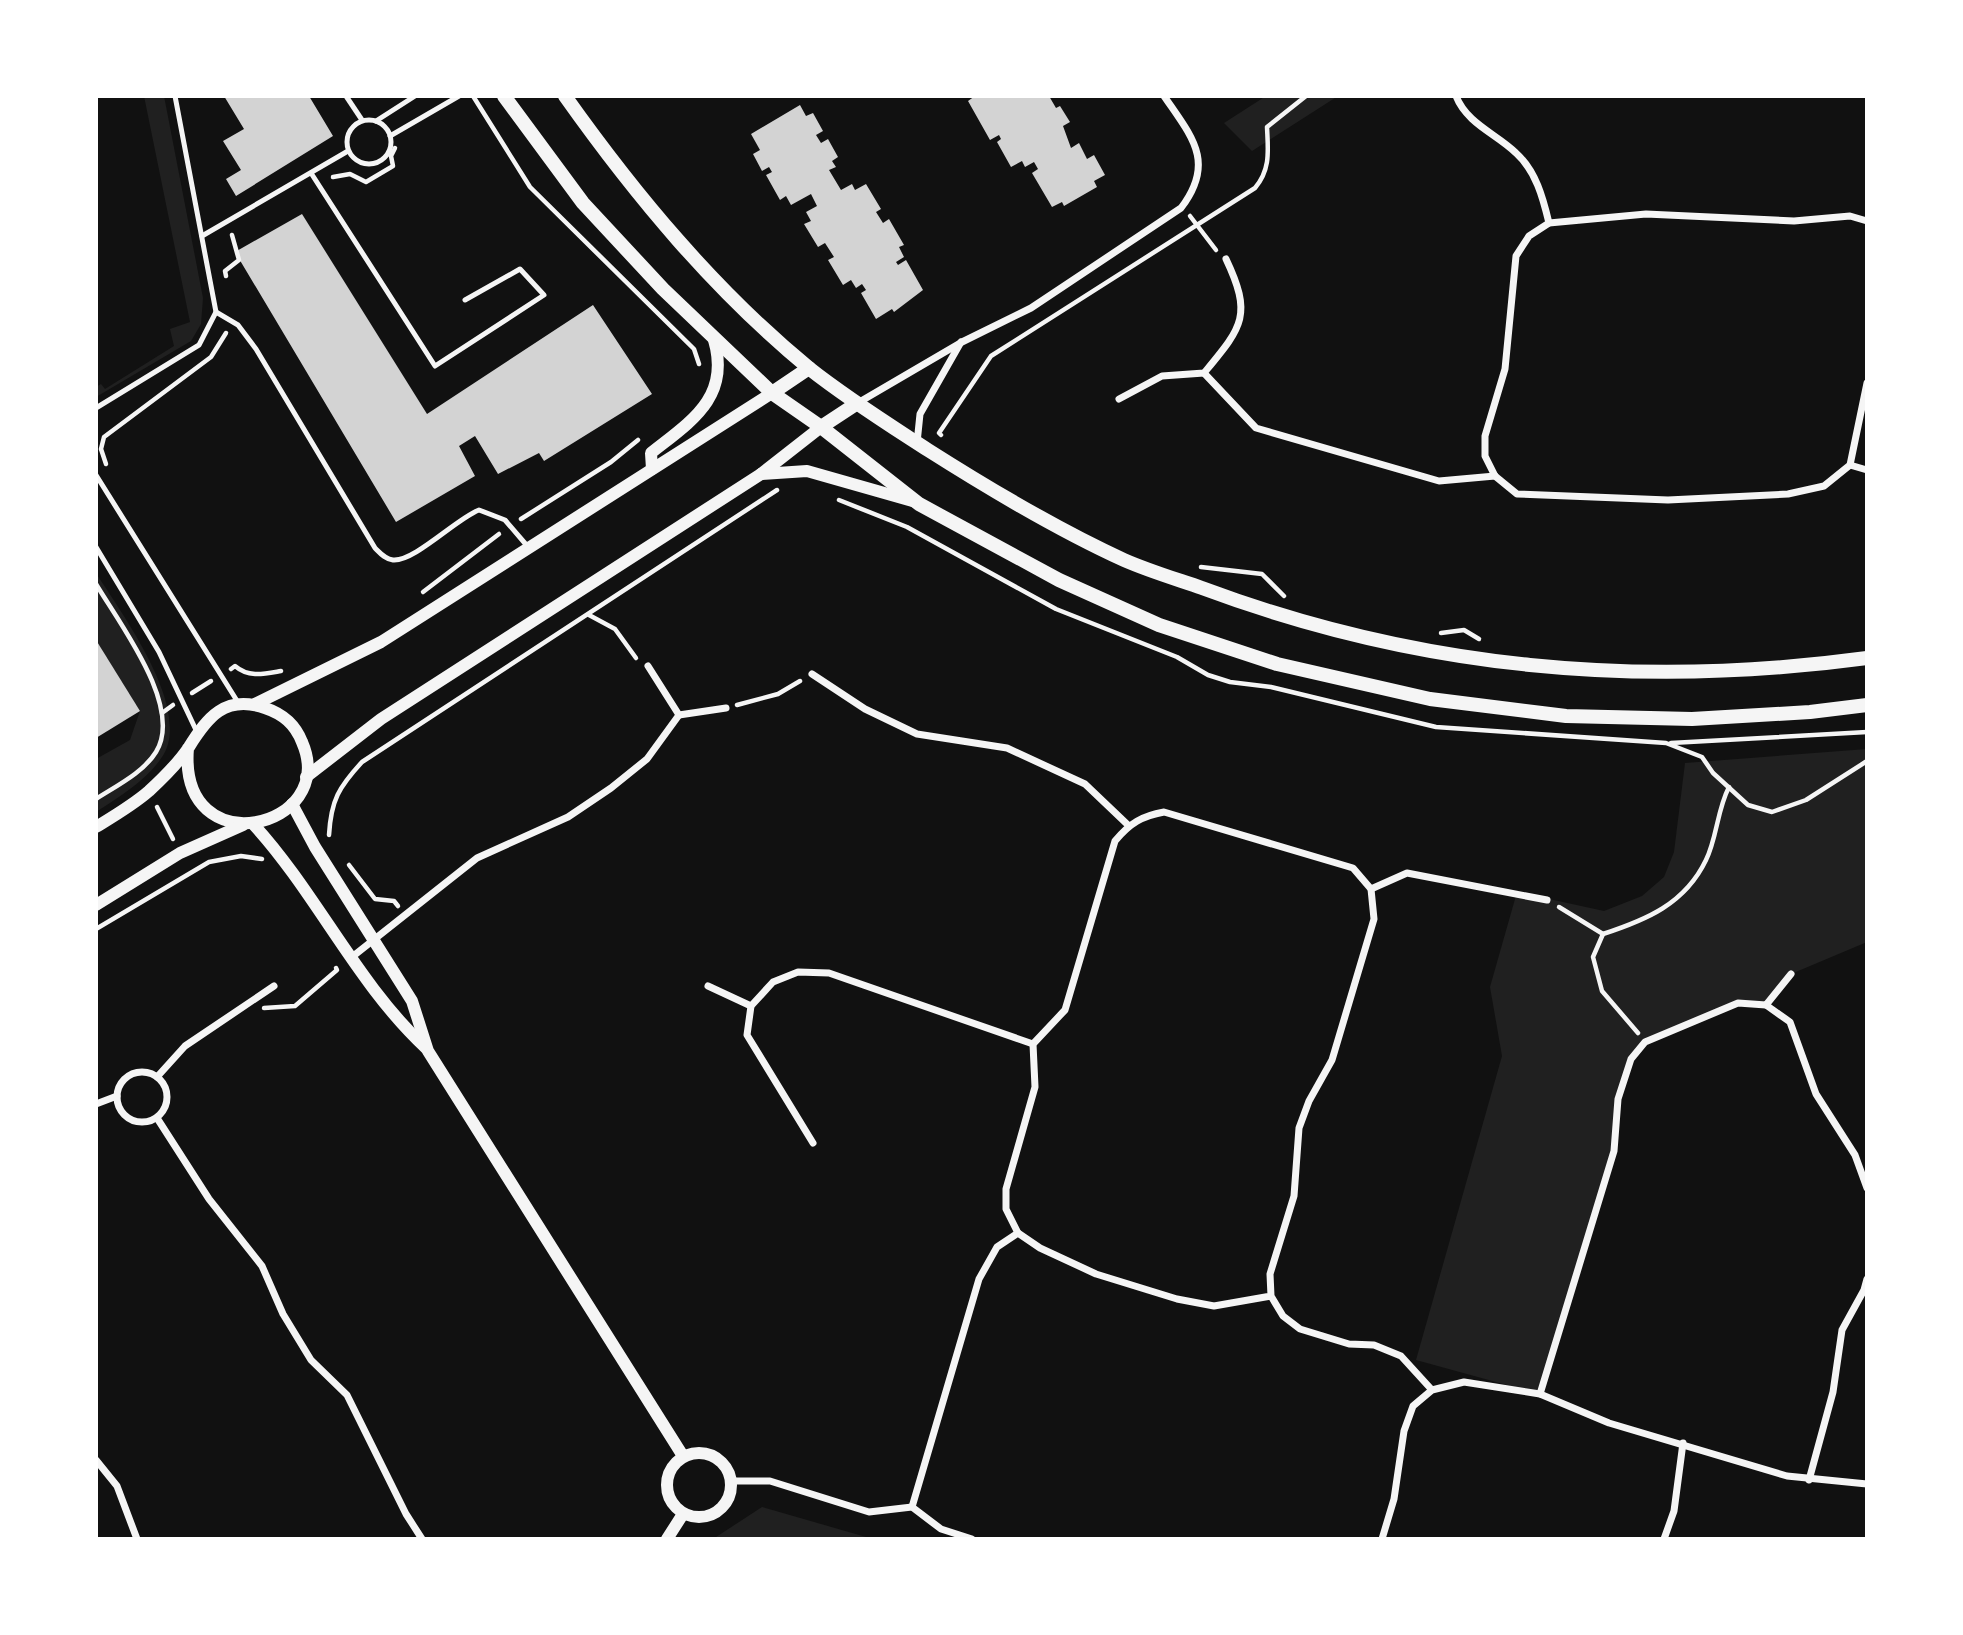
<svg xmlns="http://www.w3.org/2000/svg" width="1963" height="1635" font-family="Montserrat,sans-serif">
<rect width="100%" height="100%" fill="#111"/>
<!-- green -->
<g fill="#202020">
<path d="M 144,96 L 164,96 L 203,298 L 201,324 L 191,341 L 96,397 L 96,387 L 101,384 L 105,389 L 174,346 L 170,329 L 190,322 Z"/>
<path d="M 1266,96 L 1338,96 L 1252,151 L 1224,123 Z"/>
<path d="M 96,573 C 121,613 194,710 162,757 C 147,780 119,797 96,812 L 96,759 L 130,740 L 140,711 L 96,640 Z"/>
<path d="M 1867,749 L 1867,942 L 1791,974 L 1766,1005 L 1738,1003 L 1645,1042 L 1631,1059 L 1618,1099 L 1614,1151 L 1540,1394 L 1416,1360 L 1502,1056 L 1490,987 L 1517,892 L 1604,911 L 1642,896 L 1664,877 L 1674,852 L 1685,763 Z"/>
<path d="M 762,1507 L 873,1539 L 713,1539 Z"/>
</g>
<!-- building -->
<g fill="#d3d3d3">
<path d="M 224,96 L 309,96 L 333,136 L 236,196 L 226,179 L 241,170 L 223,141 L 244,129 Z"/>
<path d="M 975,96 L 1049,96 L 1056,108 L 1060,106 L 1070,122 L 1063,126 L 1071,148 L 1079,143 L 1087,159 L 1094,155 L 1105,175 L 1094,181 L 1097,187 L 1064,206 L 1062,202 L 1052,207 L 1032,173 L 1038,169 L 1034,162 L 1025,167 L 1022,161 L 1011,167 L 997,142 L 1001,139 L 999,135 L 990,140 L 968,101 Z"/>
<path d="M 800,105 L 806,116 L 813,113 L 823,131 L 816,135 L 821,143 L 828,139 L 838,157 L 832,161 L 836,167 L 829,170 L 841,190 L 852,184 L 855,190 L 866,184 L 881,209 L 876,212 L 883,223 L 889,219 L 904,245 L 899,247 L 904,257 L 896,262 L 898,265 L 906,260 L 923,290 L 894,312 L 892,309 L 876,319 L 861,293 L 866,290 L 862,284 L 856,288 L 851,280 L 843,285 L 828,260 L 834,257 L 825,243 L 818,247 L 804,224 L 811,221 L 806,212 L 817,206 L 811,194 L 791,205 L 786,196 L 780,200 L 766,175 L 772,172 L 769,167 L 762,171 L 753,154 L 760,150 L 751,134 Z"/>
<path d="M 302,214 L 427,414 L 593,305 L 652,394 L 544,461 L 539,453 L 498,474 L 475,436 L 459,446 L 475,476 L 396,522 L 235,252 Z"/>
<path d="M 96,640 L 140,711 L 96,738 Z"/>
</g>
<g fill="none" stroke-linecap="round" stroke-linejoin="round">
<!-- path -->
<g stroke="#f5f5f5" stroke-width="4.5">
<path d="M 473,96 L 530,187 L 694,349 L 699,364"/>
<path d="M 333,177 L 350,174 L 366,182 L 393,166 L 391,156 L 395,148"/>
<path d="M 1190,216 L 1216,250"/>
<path d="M 226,276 L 225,271 L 239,260 L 232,235"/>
<path d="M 941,435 L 939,433 L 991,356 L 1255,188 C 1271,169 1268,150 1267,127 L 1306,96"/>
<path d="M 106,464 L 101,449 L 104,437 L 211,357 L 226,333"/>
<path d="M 839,500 L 907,527 L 1056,609 L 1177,657 L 1208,675 L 1230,682 L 1271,687 L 1436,727 L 1666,743 L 1702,757 L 1713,773 L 1748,805 L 1772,812 L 1806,800 L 1867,761"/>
<path d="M 521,519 L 611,462 L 638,440"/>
<path d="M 1201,567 L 1262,574 L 1284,596"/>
<path d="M 96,584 C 119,623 184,707 156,752 C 143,773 116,786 96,799"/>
<path d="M 423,592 L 499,534"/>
<path d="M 589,615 L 615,629 L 636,658"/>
<path d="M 1441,633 L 1464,630 L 1479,639"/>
<path d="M 231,669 L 235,666 C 249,678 264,674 281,671"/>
<path d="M 192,693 L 211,681"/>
<path d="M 737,705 L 778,694 L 800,681"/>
<path d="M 162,713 L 173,705"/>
<path d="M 1671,743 L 1867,732"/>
<path d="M 157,807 L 173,839"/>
<path d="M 329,835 C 331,800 339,787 362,762 L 777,490"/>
<path d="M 349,865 L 375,899 L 394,901 L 398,906"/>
<path d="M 1559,907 L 1603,934"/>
<path d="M 96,929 L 209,862 L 241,856 L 262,859"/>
<path d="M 264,1008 L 295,1006 L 337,970 L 336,968"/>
<path d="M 1638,1033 L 1602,991 L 1593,957 L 1603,934 C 1646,920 1685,904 1706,860 C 1717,838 1717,810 1729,787"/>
</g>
<!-- service -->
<g stroke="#f5f5f5" stroke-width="5">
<path d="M 346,96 L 362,120"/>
<circle cx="369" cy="142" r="22"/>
<path d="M 376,121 L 415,96"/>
<path d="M 390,136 L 459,96"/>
<path d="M 311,173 L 435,366 L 544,295 L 520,269 L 465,300"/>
<path d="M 202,236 L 348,151"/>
<path d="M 216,312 L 238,325 L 256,349 L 375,548 C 380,553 385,559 393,560 C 414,562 456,519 479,510 L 505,520 L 529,548"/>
<path d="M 96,408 L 199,345 L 216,312 L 175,96"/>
<path d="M 96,475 L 239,704"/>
<path d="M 96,547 L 159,652 L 196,730"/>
</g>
<!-- minor -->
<g stroke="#f5f5f5" stroke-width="7">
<path d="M 1456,96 C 1467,124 1497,134 1516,153 C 1536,171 1543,198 1549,223"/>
<path d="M 1867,221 L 1850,216 L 1794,221 L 1646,214 L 1549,223 L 1529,236 L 1516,256 L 1505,369 L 1485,436 L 1485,456 L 1495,476 L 1517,494 L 1668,500 L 1788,494 L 1824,486 L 1850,465 L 1867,383"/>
<path d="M 1204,373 L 1256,428 L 1439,481 L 1495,476"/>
<path d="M 1119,399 L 1162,376 L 1204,373 C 1242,327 1253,316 1226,259"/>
<path d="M 856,404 L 962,342 L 1031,308 L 1181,208 C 1216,162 1192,137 1164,96"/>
<path d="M 917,443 L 920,414 L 961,342"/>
<path d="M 1850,465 L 1867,470"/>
<path d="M 648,666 L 679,715 L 726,708"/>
<path d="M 812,674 L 865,709 L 917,734 L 1007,748 L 1085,784 L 1128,825"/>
<path d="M 1371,889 L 1407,873 L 1547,900"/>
<path d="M 352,957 L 477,858 L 568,817 L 611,788 L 647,759 L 679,715"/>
<path d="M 708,986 L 751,1006"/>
<path d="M 1766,1005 L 1790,1022 L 1816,1094 L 1855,1155 L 1867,1188"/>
<circle cx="142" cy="1097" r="25"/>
<path d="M 157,1077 L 185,1046 L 274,986"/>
<path d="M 96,1104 L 117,1096"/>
<path d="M 157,1118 L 209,1199 L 262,1266 L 283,1314 L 311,1360 L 347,1395 L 406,1514 L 422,1539"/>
<path d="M 813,1143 L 747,1035 L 751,1006 L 773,982 L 798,972 L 829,973 L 1033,1044"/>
<path d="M 1271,1296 L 1214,1306 L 1177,1299 L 1096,1274 L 1040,1248 L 1018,1233 L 1006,1209 L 1006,1189 L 1035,1087 L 1033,1044 L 1065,1010 L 1115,841 C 1130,823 1142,816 1164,812 L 1353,868 L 1371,889 L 1374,919 L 1332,1060 L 1309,1101 L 1299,1128 L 1294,1196 L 1270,1274 L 1271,1296 L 1283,1316 L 1300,1329 L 1349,1344 L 1374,1345 L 1401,1356 L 1432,1390"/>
<path d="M 1540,1394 L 1614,1151 L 1618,1099 L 1631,1059 L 1645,1042 L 1738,1003 L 1766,1005 L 1791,974"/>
<path d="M 96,1460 L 117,1486 L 137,1539"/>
<path d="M 1809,1480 L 1833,1392 L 1842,1330 L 1864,1290 L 1867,1279"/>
<path d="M 733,1481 L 770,1481 L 869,1512 L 912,1507 L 941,1529 L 972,1539"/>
<path d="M 912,1507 L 979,1279 L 997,1247 L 1018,1233"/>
<path d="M 1382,1539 L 1394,1499 L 1404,1431 L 1413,1406 L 1432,1390 L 1464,1382 L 1540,1394 L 1609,1423 L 1787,1476 L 1867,1484"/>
<path d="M 1664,1539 L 1674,1511 L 1683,1443"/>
</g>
<!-- tertiary -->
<g stroke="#f5f5f5" stroke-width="12">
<path d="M 652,469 L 651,453 C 690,422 731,398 714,340"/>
<path d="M 761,474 L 807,471 L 916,502"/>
<path d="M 255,704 L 381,642 L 772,393"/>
<path d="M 306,777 L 381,719 L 761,474 L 821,427"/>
<path d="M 292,804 L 315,847 L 412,1001 L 428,1051 L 683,1456"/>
<path d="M 254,825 C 317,894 357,984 426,1048"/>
<path d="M 96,827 C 114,816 133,805 149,791 C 162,779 179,762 189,747 C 207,718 225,694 265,708 C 283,714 295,724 302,742 C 340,829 178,867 188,748"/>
<path d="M 96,905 L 180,853 L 243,825"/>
<circle cx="699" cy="1485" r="32"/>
<path d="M 667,1539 L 683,1514"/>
</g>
<!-- secondary -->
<g stroke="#f5f5f5" stroke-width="14">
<path d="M 504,96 L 583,203 L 663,289 L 772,393 L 821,427 L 919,504 L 1059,580 L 1159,625 L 1277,664 L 1430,699 L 1566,716 L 1692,719 L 1810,712 L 1867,705"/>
<path d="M 565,96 C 636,196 715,291 810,369 C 848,399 888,424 928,450 C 991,490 1056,529 1124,560 C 1149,571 1176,579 1202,588 C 1419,669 1638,689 1867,658"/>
<path d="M 772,393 L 809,368"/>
<path d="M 821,427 L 856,404"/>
</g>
</g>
<!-- border -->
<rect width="1963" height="1635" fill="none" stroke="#ffffff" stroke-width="196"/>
</svg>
